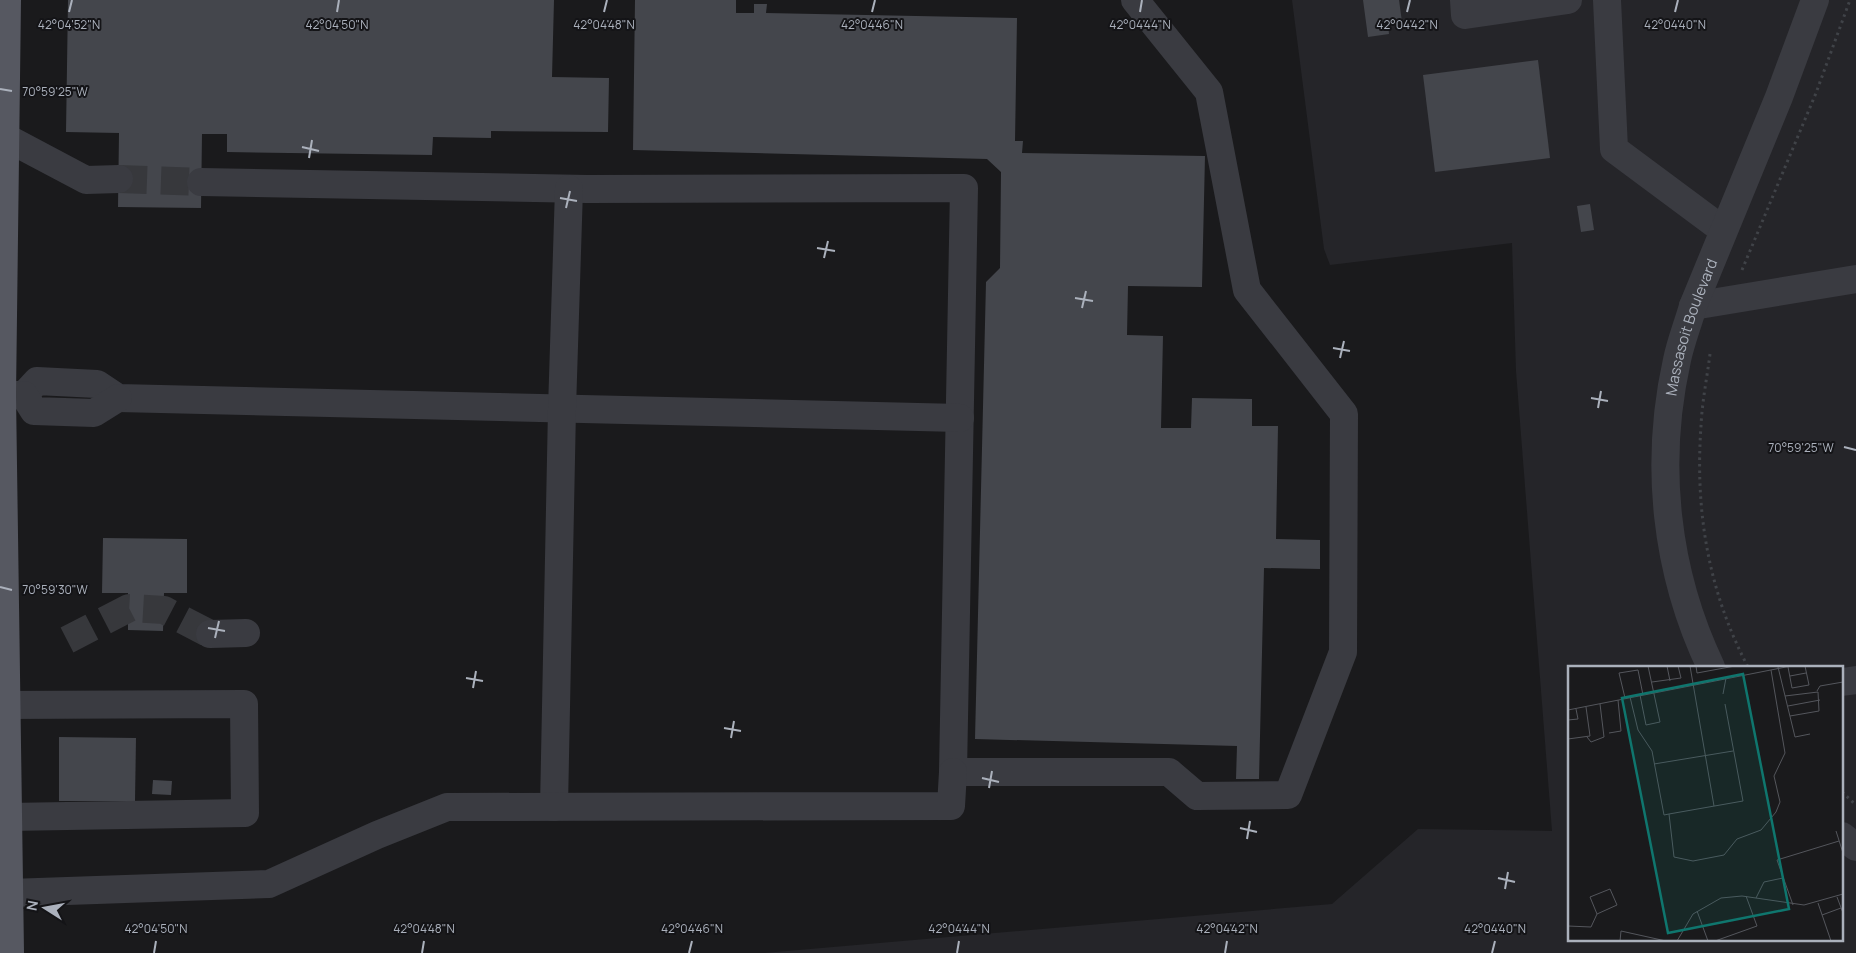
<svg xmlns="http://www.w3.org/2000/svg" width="1856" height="953" font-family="Manrope,sans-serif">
<rect width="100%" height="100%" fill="#1a1a1c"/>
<!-- built -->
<path fill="#252529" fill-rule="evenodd" d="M 1292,0 L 1856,0 L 1856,953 L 764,953 L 1332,904 L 1418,829 L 1552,831 L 1516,371 L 1512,243 L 1330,265 L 1324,249 ZM 1570,667 L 1842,667 L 1842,939 L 1570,939 Z"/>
<!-- building -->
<g fill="#44464c">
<path d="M 68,0 L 554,0 L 552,77 L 609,78 L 608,132 L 491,131 L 491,138 L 433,137 L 432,155 L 227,152 L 227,134 L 202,134 L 201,208 L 118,207 L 119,133 L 66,132 Z"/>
<path d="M 635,0 L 736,0 L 736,13 L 754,13 L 754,4 L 767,4 L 766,13 L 1017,18 L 1015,141 L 1023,141 L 1022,153 L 1205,156 L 1202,287 L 1128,286 L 1127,335 L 1163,336 L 1161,428 L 1191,428 L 1192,398 L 1252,399 L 1252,426 L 1278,426 L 1276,539 L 1320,540 L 1320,569 L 1264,568 L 1259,779 L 1236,779 L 1237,746 L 975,739 L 986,282 L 1000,268 L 1001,172 L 987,159 L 633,150 Z"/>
<path d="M 1363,0 L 1399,0 L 1402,22 L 1388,23 L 1389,34 L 1368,37 Z"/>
<path d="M 1538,60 L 1550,158 L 1435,172 L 1423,75 Z"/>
<path d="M 1590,204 L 1594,230 L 1581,232 L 1577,206 Z"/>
<path d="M 103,538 L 187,539 L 187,593 L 164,593 L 163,631 L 128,630 L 128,593 L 102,593 Z"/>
<path d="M 59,737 L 136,738 L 135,801 L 59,801 Z"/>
<path d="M 153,780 L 172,781 L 171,795 L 152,794 Z"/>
</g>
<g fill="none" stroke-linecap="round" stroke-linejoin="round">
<!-- minor-tunnel -->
<g stroke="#37383c" stroke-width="28" stroke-dasharray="28 14" stroke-linecap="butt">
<path d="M 119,179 L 201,182"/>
<path d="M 67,640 L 129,608 L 164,610 L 210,634"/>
</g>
<!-- path -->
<g stroke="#404348" stroke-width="3" stroke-dasharray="2.5 4" stroke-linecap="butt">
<path d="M 1742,270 L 1816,93 L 1850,0"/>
<path d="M 1710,354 C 1707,378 1702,402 1701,426 C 1695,510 1708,591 1748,667"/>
<path d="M 1842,792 L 1856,805"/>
</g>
<!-- minor -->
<g stroke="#3a3b41" stroke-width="28">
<path d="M 1464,0 L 1465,15 L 1568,0"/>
<path d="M 1607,0 L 1614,149 L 1723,230"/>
<path d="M 5,137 L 86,180 L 119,179"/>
<path d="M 201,182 L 587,189 L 964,188 L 953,772 L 1169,772 L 1197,796 L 1288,795 L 1343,652 L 1344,414 L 1247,290 L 1209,92 L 1135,0"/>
<path d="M 1693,306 L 1856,279"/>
<path d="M 0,395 L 24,395 L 37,381 L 97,384 L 118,398 L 960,418"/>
<path d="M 24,395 L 34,411 L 94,413 L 118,398"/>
<path d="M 210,634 L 246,633"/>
<path id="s1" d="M 1711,667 C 1665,571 1654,463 1677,360 C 1681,341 1688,324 1693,306 L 1779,97 L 1815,0"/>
<path d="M 1842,682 L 1856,680"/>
<path d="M 0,705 L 244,704 L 245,813 L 8,817"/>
<path d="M 554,807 L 562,409 L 569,189"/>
<path d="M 1842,836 L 1856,847"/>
<path d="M 9,893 L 269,884 L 377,835 L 447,807 L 951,806 L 953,772"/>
</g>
<!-- major -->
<path stroke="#565861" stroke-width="28" d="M 7,0 L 2,395 L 10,953"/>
</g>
<!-- ticks -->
<path fill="none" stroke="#abb1bc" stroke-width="2" d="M 69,12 L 72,0M 337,12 L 339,0M 604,12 L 607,0M 872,12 L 875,0M 1140,12 L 1142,0M 1407,12 L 1410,0M 1675,12 L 1678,0M 0,89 L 12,91M 302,147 L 319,151M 309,158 L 312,140M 560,198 L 577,201M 566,208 L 570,191M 817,248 L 835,251M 824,258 L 828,241M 1075,298 L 1093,301M 1082,308 L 1086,291M 1333,348 L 1350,351M 1340,358 L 1344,341M 1591,398 L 1608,401M 1598,408 L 1601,391M 1844,447 L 1856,450M 0,587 L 12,590M 208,628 L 225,631M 215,638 L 219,621M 466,678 L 483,681M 473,688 L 476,671M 724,728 L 741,731M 731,738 L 734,721M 982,778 L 999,782M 989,788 L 992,771M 1240,828 L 1257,832M 1247,839 L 1250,821M 1498,878 L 1515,882M 1505,889 L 1508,872M 154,953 L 156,941M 422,953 L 424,941M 689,953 L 692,941M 957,953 L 959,941M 1225,953 L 1227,941M 1492,953 L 1495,941"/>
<g text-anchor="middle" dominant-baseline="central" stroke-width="4" stroke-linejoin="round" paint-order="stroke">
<!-- street labels -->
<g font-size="15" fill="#abb1bc" stroke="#141417">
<text stroke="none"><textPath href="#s1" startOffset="350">Massasoit Boulevard</textPath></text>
</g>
</g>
<!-- overview -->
<g transform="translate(1568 666)">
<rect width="275" height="275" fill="#1a1a1c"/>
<path fill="none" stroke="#54565c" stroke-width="1" d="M 99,0 L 102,15M 122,0 L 146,140M 128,0 L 129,7 L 167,0M 210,1 L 227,71 L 242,68M 220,1 L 224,22 L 241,19 L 237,0M 222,10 L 238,7M 84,16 L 113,12 L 110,0M 249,25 L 252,20 L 275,16M 155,28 L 158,12M 72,29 L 78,59 L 92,56 L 80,0M 217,30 L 250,26 L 251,45 L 222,50M 62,31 L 70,64 L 84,85 L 96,149 L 101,148M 57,32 L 51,7 L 70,4 L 75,29M 157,38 L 175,135 L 101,148 L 106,191 L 125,195 L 156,189 L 169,173 L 193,164 L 208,146 L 212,136 L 206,110 L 217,87 L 203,4M 220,40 L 252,34M 0,44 L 223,0M 0,54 L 10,53 L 8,43M 41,67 L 53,65 L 50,34M 19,71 L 23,76 L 36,71 L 32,38M 0,73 L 22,70 L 18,41M 86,98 L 165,85M 268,165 L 275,187M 269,231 L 275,247M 188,232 L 196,216 L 215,212M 250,237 L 263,275M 225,239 L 209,194 L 271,175M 129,245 L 140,275M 254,249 L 273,242M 0,260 L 23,261 L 29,248 L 49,239 L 42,223 L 22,231 L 29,248M 52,275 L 53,265 L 98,275M 109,275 L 125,248 L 153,232 L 174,230 L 236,239 L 275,228M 147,275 L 189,260 L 178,230"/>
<path fill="#0f766e" fill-opacity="0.15" stroke="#0f766e" stroke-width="2.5" d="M 175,8 L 221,243 L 100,267 L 54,32 Z"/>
<rect width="275" height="275" fill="none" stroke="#abb1bc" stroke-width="2.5"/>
</g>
<g font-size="12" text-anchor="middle" fill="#abb1bc" stroke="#141417" stroke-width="4" stroke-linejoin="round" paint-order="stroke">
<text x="69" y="29">42°04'52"N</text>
<text x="337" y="29">42°04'50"N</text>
<text x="604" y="29">42°04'48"N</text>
<text x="872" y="29">42°04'46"N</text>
<text x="1140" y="29">42°04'44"N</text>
<text x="1407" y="29">42°04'42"N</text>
<text x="1675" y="29">42°04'40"N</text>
<text x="55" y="96">70°59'25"W</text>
<text x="1801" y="452">70°59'25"W</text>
<text x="55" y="594">70°59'30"W</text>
<text x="156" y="933">42°04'50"N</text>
<text x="424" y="933">42°04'48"N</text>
<text x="692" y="933">42°04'46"N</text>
<text x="959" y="933">42°04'44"N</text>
<text x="1227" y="933">42°04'42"N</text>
<text x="1495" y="933">42°04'40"N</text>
</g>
<!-- north arrow -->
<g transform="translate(45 908) rotate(281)" stroke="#141417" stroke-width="4" paint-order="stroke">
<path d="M0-4L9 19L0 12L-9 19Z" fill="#abb1bc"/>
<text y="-8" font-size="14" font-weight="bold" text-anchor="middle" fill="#abb1bc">N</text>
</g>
</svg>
